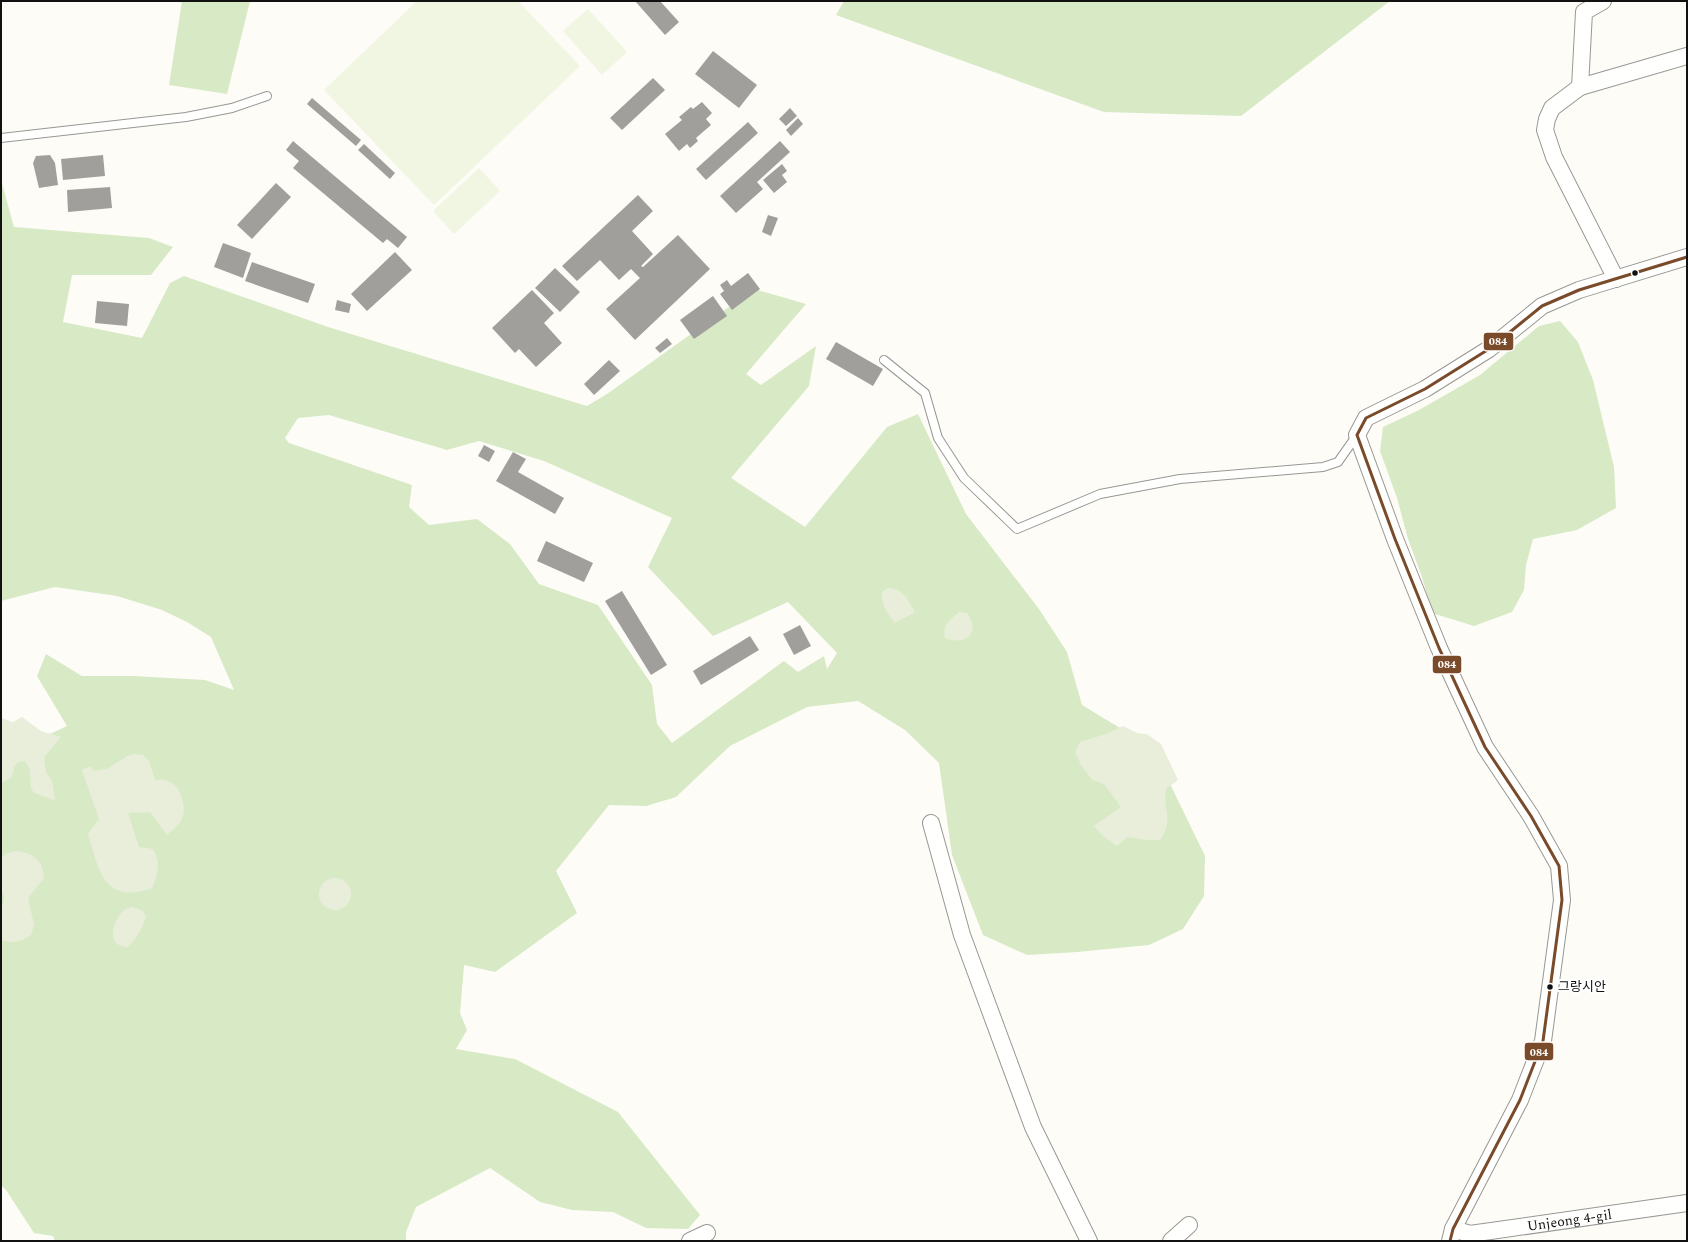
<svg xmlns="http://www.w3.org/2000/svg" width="1688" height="1242" font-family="Spectral,'Noto Sans KR',serif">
<rect width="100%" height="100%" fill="#fdfcf7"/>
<!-- forest -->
<g fill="#d8eac5" fill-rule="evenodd">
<path d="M 182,1 L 250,1 L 227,94 L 169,85 Z"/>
<path d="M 844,1 L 1390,1 L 1241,116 L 1104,112 L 836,15 Z"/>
<path d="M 1,180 L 14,227 L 149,238 L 173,247 L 151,275 L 72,275 L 63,322 L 142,338 L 170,283 L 184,276 L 328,327 L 587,406 L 607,394 L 754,289 L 806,304 L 746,374 L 761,385 L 816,346 L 809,386 L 731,478 L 805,527 L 887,427 L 918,414 L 966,514 L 1039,609 L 1067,652 L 1082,705 L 1130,734 L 1155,753 L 1205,856 L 1204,896 L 1183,929 L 1149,945 L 1077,952 L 1027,955 L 983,935 L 952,855 L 939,763 L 905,730 L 858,701 L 807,707 L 730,746 L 676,797 L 646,806 L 609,805 L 556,871 L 577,913 L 495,972 L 464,965 L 460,1013 L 467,1030 L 456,1049 L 515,1059 L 618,1112 L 700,1215 L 688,1229 L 646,1228 L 613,1212 L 572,1210 L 540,1202 L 490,1168 L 416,1207 L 406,1232 L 406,1241 L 55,1241 L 53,1236 L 34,1233 L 6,1190 L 1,1185 L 1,741 L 12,752 L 67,726 L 37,676 L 46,654 L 82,676 L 133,676 L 205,680 L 234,690 L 211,637 L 187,622 L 162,610 L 117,596 L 55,587 L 1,601 ZM 329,415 L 447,450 L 479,441 L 544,461 L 672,518 L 648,567 L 713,636 L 788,602 L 837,653 L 827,669 L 824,656 L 798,672 L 784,661 L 672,743 L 657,724 L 652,685 L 598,605 L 539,584 L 510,544 L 477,519 L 429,525 L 409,507 L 412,485 L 289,443 L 285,438 L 298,418 Z"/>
<path d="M 1560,321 L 1578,342 L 1593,380 L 1614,467 L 1616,508 L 1577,530 L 1533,539 L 1526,565 L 1524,590 L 1512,612 L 1474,626 L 1432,613 L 1422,577 L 1408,539 L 1397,498 L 1380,451 L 1383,427 L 1419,410 L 1480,375 L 1539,326 Z"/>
</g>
<!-- cemetery -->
<g fill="#e9eedb">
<path d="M 888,588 C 904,589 907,599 915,612 L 895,623 C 888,613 880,604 882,592 Z"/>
<path d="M 959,612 L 967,613 C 981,633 966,646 945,638 C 942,625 950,620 959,612 Z"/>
<path d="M 22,717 L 41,731 L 61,737 L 44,757 L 46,772 L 52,781 L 55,800 L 34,793 L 31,788 L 30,770 L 25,761 L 18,762 L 14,767 L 12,777 L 1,783 L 1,718 L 13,722 Z"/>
<path d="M 1123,726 L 1137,733 L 1147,734 L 1161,744 L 1178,780 L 1166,789 C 1162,811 1175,818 1160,840 L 1148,840 L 1127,837 L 1117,846 L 1103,836 L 1094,826 L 1121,807 L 1104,784 L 1092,780 L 1081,765 L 1075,752 L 1080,742 L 1106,734 Z"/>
<path d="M 133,754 L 143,755 L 149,761 L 155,780 C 159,780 164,779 168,781 C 181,786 187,806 182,819 C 179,825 172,830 167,835 L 150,812 L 128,813 L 139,847 L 153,849 C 161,862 158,875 152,888 C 103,905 99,870 88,834 L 99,819 L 82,770 L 91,766 L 93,771 L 107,769 L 126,757 Z"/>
<path d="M 16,851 C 32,853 43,859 44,878 L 28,898 L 34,925 L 31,935 C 21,942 13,944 1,940 L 1,905 L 3,904 L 4,896 L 1,890 L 1,858 L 5,854 Z"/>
<circle cx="335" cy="894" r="16"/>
<path d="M 133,907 L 143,911 L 146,917 C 142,929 137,938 128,947 C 106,946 112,924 122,912 C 124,909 130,908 133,907 Z"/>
</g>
<!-- pitch -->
<g fill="#f0f6e1">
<path d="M 417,1 L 518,1 L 580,66 L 434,205 L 324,90 Z"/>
<path d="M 588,9 L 627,52 L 602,75 L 563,31 Z"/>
<path d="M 479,168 L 500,191 L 454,234 L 433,211 Z"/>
</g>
<!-- building -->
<g fill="#a19f9c">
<path d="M 635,1 L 660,1 L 679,22 L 665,35 Z"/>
<path d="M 713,51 L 757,85 L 739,108 L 695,74 Z"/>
<path d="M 653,78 L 665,90 L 622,130 L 610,118 Z"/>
<path d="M 312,98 L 361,140 L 356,146 L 307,104 Z"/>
<path d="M 702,102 L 712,113 L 706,119 L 711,125 L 696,138 L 698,141 L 690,148 L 687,144 L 679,151 L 665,134 L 682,120 L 679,117 L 691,107 L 693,109 Z"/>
<path d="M 790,108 L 797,116 L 786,126 L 779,119 Z"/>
<path d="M 798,118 L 803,124 L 791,136 L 786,130 Z"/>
<path d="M 748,122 L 758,133 L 706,180 L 696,169 Z"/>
<path d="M 293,141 L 407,237 L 398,248 L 387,239 L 383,243 L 293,168 L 299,161 L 286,150 Z"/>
<path d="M 780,141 L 790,152 L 757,182 L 763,189 L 736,213 L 720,196 Z"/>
<path d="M 364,144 L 395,173 L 390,179 L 358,150 Z"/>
<path d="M 50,155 L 55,163 L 58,185 L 39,188 L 33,163 L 36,156 Z"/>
<path d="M 103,155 L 105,176 L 63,180 L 61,159 Z"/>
<path d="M 782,164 L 787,171 L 782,175 L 787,182 L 774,193 L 763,180 Z"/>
<path d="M 276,183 L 291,197 L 252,239 L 237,225 Z"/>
<path d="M 110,187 L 112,208 L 68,212 L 67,190 Z"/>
<path d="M 638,195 L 653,211 L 632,231 L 653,254 L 641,266 L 643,267 L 678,235 L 710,269 L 635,340 L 606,309 L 640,278 L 631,269 L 619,280 L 600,260 L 577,281 L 562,266 Z"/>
<path d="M 768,215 L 778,218 L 771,236 L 762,232 Z"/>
<path d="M 223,243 L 251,253 L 243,278 L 214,267 Z"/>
<path d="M 395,252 L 412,270 L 367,311 L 351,294 Z"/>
<path d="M 252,262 L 315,284 L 308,303 L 245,281 Z"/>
<path d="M 555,268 L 580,292 L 560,312 L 535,288 Z"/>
<path d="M 748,273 L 760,289 L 732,310 L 720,294 L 724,291 L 720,285 L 727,280 L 731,286 Z"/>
<path d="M 532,290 L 554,313 L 544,323 L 562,343 L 536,367 L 519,349 L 515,353 L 492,328 Z"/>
<path d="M 713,296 L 727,316 L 694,339 L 680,320 Z"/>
<path d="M 337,300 L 351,304 L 349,313 L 335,310 Z"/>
<path d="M 97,301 L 129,304 L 127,326 L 95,323 Z"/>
<path d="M 667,338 L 672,344 L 660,353 L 655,348 Z"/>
<path d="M 836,342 L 883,369 L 873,386 L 826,359 Z"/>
<path d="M 609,360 L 620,371 L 594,395 L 584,384 Z"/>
<path d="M 484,445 L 495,451 L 489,462 L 478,456 Z"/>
<path d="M 513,452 L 526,459 L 518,472 L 564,498 L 555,514 L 496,481 Z"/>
<path d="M 546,541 L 593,563 L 584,582 L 537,561 Z"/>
<path d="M 622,591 L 667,665 L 651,675 L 605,601 Z"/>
<path d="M 800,625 L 811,646 L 794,655 L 783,634 Z"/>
<path d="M 750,636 L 759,650 L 701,685 L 693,671 Z"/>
</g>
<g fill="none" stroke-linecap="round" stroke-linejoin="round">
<defs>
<g id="service">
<path d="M 1,138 L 186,117 L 232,108 L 267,96"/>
<path d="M 884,360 L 925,393 L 938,438 L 964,478 L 1017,529 L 1100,494 L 1180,479 L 1323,467 L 1338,462 L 1357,435"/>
</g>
<g id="minor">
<path d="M 1580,87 L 1584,12 L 1603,1"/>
<path d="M 1616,279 L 1554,157 L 1545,130 L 1547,119 L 1552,108 L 1580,87 L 1687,56"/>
<path d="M 931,823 L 962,935 L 1033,1127 L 1089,1241"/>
<path id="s1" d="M 1453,1229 L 1470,1234 L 1687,1203"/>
<path d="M 690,1241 L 707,1233"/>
<path d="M 1171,1241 L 1189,1225"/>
<path d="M 1450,1241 L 1453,1229 L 1520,1100 L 1543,1041 L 1562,900 L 1559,866 L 1531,816 L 1485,747 L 1439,648 L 1395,539 L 1357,435 L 1366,418 L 1425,389 L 1489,349 L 1542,306 L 1579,290 L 1687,257"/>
</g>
</defs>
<!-- service casing -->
<use href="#service" stroke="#979795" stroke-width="10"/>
<!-- minor casing -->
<use href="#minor" stroke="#979795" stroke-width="18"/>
<!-- service -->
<use href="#service" stroke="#fffffe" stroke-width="8"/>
<!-- minor -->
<use href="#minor" stroke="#fffffe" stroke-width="16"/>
<defs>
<path id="bus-1" d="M 1450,1241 L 1453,1229 L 1520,1100 L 1543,1041 L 1562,900 L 1559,866 L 1531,816 L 1485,747 L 1439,648 L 1395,539 L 1357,435 L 1366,418 L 1425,389 L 1489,349 L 1542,306 L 1579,290 L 1687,257"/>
</defs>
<!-- bus-1 casing -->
<use href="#bus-1" stroke="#fff" stroke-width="6"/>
<!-- bus-1 -->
<use href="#bus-1" stroke="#7a4b2a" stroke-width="3"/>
</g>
<!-- markers -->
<g fill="#111" stroke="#fff" stroke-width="1.5">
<circle cx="1635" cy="273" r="3.5"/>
<circle cx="1550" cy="987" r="3.5"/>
</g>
<g text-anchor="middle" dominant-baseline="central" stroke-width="4" stroke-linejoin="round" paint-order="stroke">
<!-- bus labels -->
<g font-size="13" fill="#111" stroke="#fff" text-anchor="start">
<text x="1558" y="987">그랑시안</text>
</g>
<!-- street labels -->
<g font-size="14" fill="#111" stroke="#fff">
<text stroke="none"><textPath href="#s1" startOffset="118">Unjeong 4-gil</textPath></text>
</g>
</g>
<g stroke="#fff" stroke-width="1.5">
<rect x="1483" y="332" width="31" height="19" rx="4" fill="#7a4b2a"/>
<rect x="1432" y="655" width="30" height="19" rx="4" fill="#7a4b2a"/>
<rect x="1524" y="1042" width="30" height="19" rx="4" fill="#7a4b2a"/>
</g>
<g font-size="11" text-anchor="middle" font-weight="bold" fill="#fff">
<text x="1498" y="345">084</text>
<text x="1447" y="668">084</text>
<text x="1539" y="1056">084</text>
</g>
<!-- border -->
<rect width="1688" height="1242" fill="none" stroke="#111111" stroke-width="4"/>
</svg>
